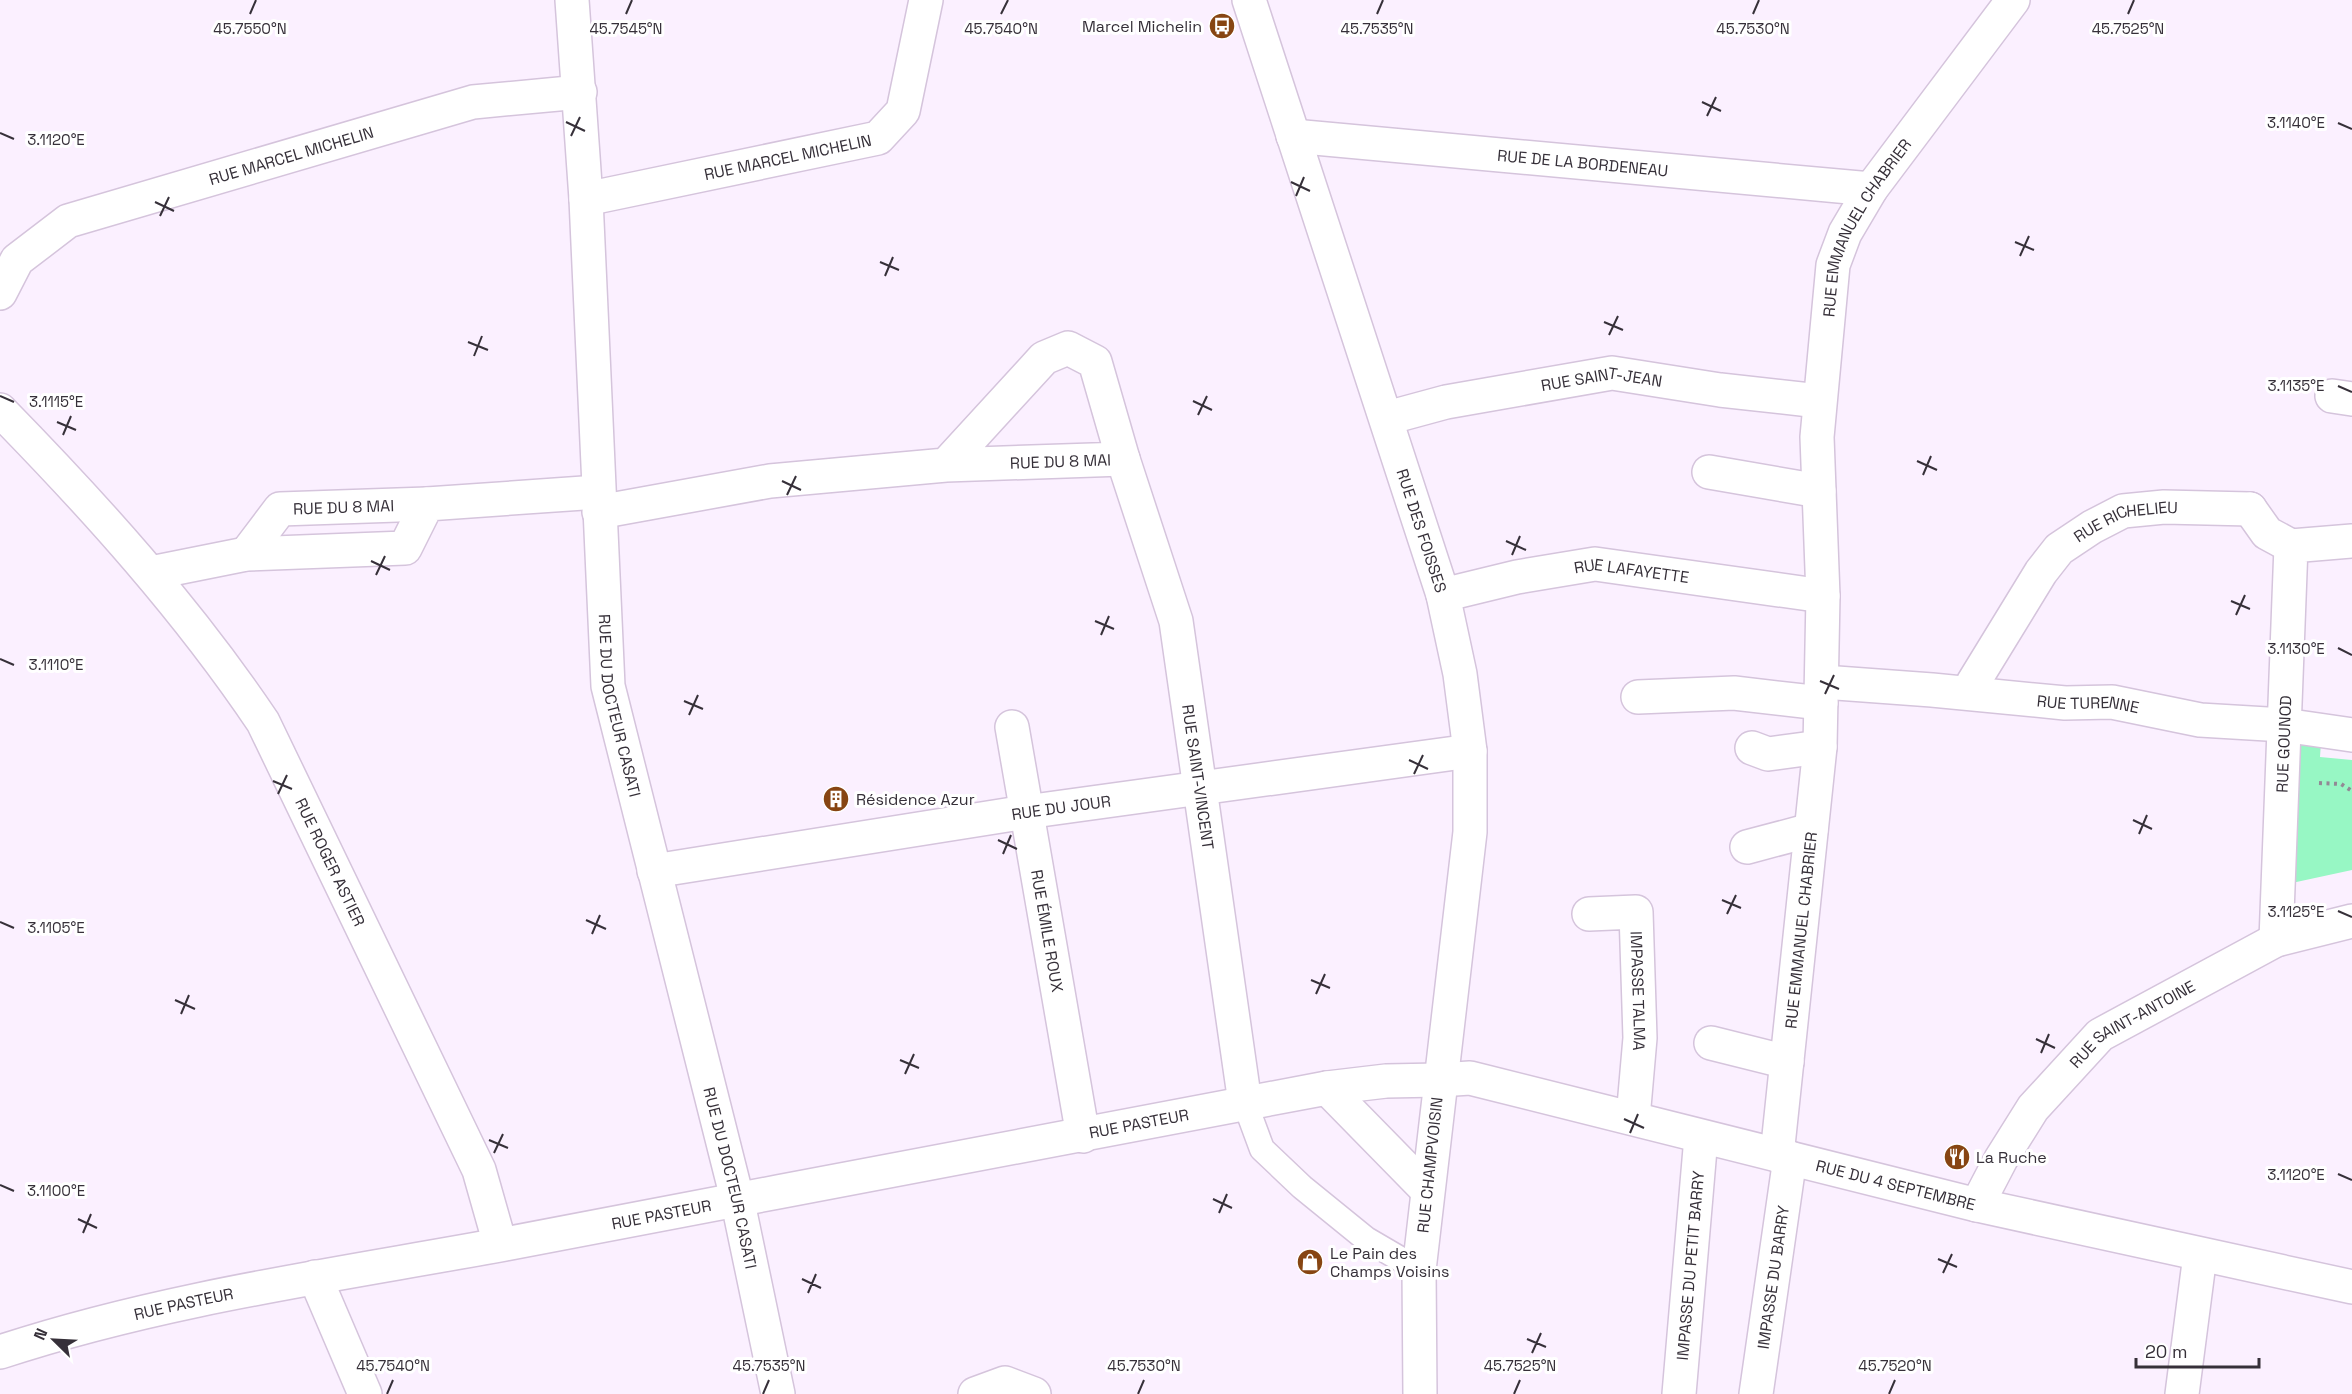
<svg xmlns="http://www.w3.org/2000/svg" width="2352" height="1394" font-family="'Space Grotesk',sans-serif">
<rect width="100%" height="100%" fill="#fbf0ff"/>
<!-- green -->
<path fill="#97f7c4" d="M 2291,738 L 2321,742 L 2320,757 L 2352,760 L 2352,870 L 2282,885 Z"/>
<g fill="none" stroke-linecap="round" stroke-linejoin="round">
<defs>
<path id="service" d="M 1245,1103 L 1262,1149 L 1302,1187 L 1366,1239 L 1419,1270"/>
<path id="pedestrian" d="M 2250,509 L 2267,533 L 2291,546"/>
<g id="minor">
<path id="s1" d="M 572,0 L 586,199 L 608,686 L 737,1198 L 778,1394"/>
<path id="s2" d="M 1293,136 L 1871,189"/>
<path id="s3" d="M 586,199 L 878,138 L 903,111 L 926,0"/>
<path id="s4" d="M 0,293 L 17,260 L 68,221 L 473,102 L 580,92"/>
<path d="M 2332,396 L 2352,399"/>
<path id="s5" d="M 0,410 C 95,507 187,609 263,722 L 479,1170 L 500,1244"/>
<path id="s6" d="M 1387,418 L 1446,402 L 1612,373 L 1720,390 L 1819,401"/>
<path id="s7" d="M 1123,459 L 1176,621 L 1245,1103"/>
<path d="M 1709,472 L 1819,491"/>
<path id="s8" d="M 599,512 L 770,481 L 946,465 L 1123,459 L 1095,362 L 1068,348 L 1044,358 L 946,465"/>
<path id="s9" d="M 246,554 L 280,509 L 427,504"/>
<path d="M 151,573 L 246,554 L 405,548 L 427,504 L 598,492"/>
<path id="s10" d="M 1443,595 L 1517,577 L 1595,564 L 1823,596"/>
<path id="s11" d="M 1823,682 L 1932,690 L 2065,703 L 2112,702 L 2200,720 L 2284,725 L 2352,735"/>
<path id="s12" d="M 1973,693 L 1973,683 L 2041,572 L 2059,549 L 2092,527 L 2123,511 L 2164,507 L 2250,509"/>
<path d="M 1638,697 L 1734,693 L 1821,703"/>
<path id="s13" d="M 1012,727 L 1083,1136"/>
<path d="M 1752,748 L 1768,754 L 1820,747"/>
<path d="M 1747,847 L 1811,830"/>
<path id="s14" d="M 654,871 L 1026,812 L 1470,751"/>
<path id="s15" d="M 1589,914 L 1636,912 L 1640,1038 L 1633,1118"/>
<path id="s16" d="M 2276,940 L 2291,546 L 2352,541"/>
<path d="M 1711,1043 L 1787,1062"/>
<path id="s17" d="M 1439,1080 L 1470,1078 L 1977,1205 L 2352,1287"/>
<path id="s18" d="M 1777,1155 L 1820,747 L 1823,596 L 1817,437 L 1833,265 L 1845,233 L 1871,189 L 2013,0"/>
<path id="s19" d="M 1977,1205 L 2001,1159 L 2033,1108 L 2100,1035 L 2276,940 L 2352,921"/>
<path d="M 315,1277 L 365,1394"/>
<path d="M 975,1394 L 1005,1383 L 1034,1394"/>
<path id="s20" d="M 1679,1394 L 1701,1137"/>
<path id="s21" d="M 1756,1394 L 1790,1158"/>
<path d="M 2182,1394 L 2200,1255"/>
</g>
<g id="secondary">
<path id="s22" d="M 1249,0 L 1443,595 L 1460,674 L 1470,751 L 1470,832 L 1419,1270 L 1420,1394"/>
<path d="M 1327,1088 L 1426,1189"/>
<path id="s23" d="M 0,1352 C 164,1298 336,1275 505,1244 C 779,1192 1053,1139 1327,1088 L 1386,1081 L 1439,1080"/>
</g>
</defs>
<!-- service casing -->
<use href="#service" stroke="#d5c4dc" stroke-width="27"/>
<!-- pedestrian casing -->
<use href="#pedestrian" stroke="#d5c4dc" stroke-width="36"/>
<!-- minor casing -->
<use href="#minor" stroke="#d5c4dc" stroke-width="36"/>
<!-- secondary casing -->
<use href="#secondary" stroke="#d5c4dc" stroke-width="36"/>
<!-- path -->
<path stroke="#928995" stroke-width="4" stroke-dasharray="3 4.5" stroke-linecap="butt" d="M 2319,783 L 2341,784 L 2352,791"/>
<!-- service -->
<use href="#service" stroke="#fff" stroke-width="24"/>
<!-- pedestrian -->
<use href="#pedestrian" stroke="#fff" stroke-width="33"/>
<!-- minor -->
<use href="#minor" stroke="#fff" stroke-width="33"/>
<!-- secondary -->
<use href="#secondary" stroke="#fff" stroke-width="33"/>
</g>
<!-- ticks -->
<path fill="none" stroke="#363039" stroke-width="2" d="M 250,14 L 256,0M 626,14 L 632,0M 1001,14 L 1008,0M 1377,14 L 1383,0M 1753,14 L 1759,0M 2128,14 L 2134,0M 1702,102 L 1721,111M 1707,116 L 1716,97M 566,122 L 585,131M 2338,123 L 2352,129M 0,133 L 14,139M 571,136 L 580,117M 1291,182 L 1310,191M 1296,196 L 1304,177M 155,202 L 174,211M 160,216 L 169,197M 2015,242 L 2034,250M 2020,256 L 2029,236M 880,262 L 899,270M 885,276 L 893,257M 1604,322 L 1623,330M 1609,335 L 1618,316M 468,342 L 488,350M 474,356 L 482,336M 2338,386 L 2352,392M 0,396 L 14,402M 1193,401 L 1212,410M 1198,415 L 1207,396M 57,422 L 76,430M 63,435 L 71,416M 1917,461 L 1937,470M 1923,475 L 1931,456M 782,481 L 801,490M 787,495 L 796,476M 1506,541 L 1526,550M 1512,555 L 1520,536M 371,561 L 390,570M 376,575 L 385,556M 2231,601 L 2250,609M 2236,615 L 2245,595M 1095,621 L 1114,629M 1101,635 L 1109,616M 2338,648 L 2352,655M 0,659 L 14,665M 1820,681 L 1839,689M 1825,694 L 1834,675M 684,701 L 703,709M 689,715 L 698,695M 1409,760 L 1428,769M 1414,774 L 1423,755M 273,781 L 292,789M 278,794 L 287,775M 2133,820 L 2152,829M 2139,834 L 2147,815M 998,840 L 1017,849M 1003,854 L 1011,835M 1722,900 L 1741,908M 2338,911 L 2352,917M 1727,914 L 1736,895M 586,920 L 606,929M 0,922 L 14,928M 592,934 L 600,915M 1311,980 L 1330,988M 1316,994 L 1325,974M 175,1000 L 195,1009M 181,1014 L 189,995M 2036,1039 L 2055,1048M 2041,1053 L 2049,1034M 900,1060 L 919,1068M 905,1074 L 914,1054M 1624,1119 L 1644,1128M 1630,1133 L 1638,1114M 489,1140 L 508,1148M 494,1153 L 503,1134M 2338,1174 L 2352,1180M 0,1185 L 14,1191M 1213,1199 L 1232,1208M 1219,1213 L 1227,1194M 78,1219 L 97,1228M 83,1233 L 91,1214M 1938,1259 L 1957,1267M 1943,1273 L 1952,1254M 802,1279 L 821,1288M 808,1293 L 816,1274M 1527,1339 L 1546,1347M 1532,1353 L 1541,1333M 387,1394 L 393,1380M 763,1394 L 769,1380M 1138,1394 L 1144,1380M 1514,1394 L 1520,1380M 1889,1394 L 1895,1380"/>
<!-- icons -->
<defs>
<symbol id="bus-disc" viewBox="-11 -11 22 22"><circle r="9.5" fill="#874512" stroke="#fff"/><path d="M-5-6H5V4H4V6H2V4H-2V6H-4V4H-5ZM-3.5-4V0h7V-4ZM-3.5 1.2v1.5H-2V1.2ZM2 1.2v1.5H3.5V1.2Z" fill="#fff"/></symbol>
<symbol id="building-disc" viewBox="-11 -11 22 22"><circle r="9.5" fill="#874512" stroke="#fff"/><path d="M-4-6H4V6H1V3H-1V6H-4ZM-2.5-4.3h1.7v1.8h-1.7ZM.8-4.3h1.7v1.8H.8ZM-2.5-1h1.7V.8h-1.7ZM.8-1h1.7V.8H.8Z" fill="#fff"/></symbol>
<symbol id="restaurant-disc" viewBox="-11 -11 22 22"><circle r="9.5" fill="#874512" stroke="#fff"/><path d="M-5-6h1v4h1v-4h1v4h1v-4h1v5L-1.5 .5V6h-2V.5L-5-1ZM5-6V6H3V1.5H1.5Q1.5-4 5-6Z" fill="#fff"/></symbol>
<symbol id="shop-disc" viewBox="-11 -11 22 22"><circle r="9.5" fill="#874512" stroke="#fff"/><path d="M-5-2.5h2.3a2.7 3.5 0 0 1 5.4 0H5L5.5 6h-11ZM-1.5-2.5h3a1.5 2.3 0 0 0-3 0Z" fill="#fff"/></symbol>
</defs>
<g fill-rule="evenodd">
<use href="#bus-disc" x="1207" y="11" width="30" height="30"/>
<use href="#building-disc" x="821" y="784" width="30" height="30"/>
<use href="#restaurant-disc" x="1942" y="1142" width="30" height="30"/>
<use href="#shop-disc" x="1295" y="1247" width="30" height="30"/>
</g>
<g text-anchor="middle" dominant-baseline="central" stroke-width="6" stroke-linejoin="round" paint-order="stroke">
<!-- poi labels -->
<g font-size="16" fill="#363039" stroke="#fff" text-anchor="start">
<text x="1202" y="26" text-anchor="end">Marcel Michelin</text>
<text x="856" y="799">Résidence Azur</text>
<text x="1976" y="1157">La Ruche</text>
<text x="1330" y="1253">Le Pain des<tspan x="1330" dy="18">Champs Voisins</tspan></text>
</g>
<!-- street labels -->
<g font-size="16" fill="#363039" stroke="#fff">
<text stroke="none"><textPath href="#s4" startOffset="334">RUE MARCEL MICHELIN</textPath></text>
<text stroke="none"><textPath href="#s3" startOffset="206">RUE MARCEL MICHELIN</textPath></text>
<text stroke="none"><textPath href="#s2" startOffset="291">RUE DE LA BORDENEAU</textPath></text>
<text stroke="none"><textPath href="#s18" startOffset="940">RUE EMMANUEL CHABRIER</textPath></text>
<text stroke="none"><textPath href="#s6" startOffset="219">RUE SAINT-JEAN</textPath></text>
<text stroke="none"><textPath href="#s8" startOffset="465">RUE DU 8 MAI</textPath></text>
<text stroke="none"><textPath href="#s9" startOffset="120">RUE DU 8 MAI</textPath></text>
<text stroke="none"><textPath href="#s12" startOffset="244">RUE RICHELIEU</textPath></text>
<text stroke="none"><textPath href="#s22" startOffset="558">RUE DES FOISSES</textPath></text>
<text stroke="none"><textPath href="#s10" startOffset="192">RUE LAFAYETTE</textPath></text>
<text stroke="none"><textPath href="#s11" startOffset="266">RUE TURENNE</textPath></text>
<text stroke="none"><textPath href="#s1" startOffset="708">RUE DU DOCTEUR CASATI</textPath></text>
<text stroke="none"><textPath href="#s16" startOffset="196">RUE GOUNOD</textPath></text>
<text stroke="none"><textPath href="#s7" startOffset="328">RUE SAINT-VINCENT</textPath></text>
<text stroke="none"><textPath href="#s14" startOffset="412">RUE DU JOUR</textPath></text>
<text stroke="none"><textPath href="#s5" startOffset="564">RUE ROGER ASTIER</textPath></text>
<text stroke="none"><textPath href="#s18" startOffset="226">RUE EMMANUEL CHABRIER</textPath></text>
<text stroke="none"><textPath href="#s13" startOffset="207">RUE ÉMILE ROUX</textPath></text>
<text stroke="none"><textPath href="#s15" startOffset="126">IMPASSE TALMA</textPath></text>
<text stroke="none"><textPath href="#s19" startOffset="244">RUE SAINT-ANTOINE</textPath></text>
<text stroke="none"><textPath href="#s23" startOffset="1162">RUE PASTEUR</textPath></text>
<text transform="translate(1430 1165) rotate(-84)">RUE CHAMPVOISIN</text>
<text stroke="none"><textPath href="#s1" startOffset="1194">RUE DU DOCTEUR CASATI</textPath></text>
<text stroke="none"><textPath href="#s17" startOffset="470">RUE DU 4 SEPTEMBRE</textPath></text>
<text stroke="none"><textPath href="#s23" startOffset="676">RUE PASTEUR</textPath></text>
<text stroke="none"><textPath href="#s20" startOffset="129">IMPASSE DU PETIT BARRY</textPath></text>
<text stroke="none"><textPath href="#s21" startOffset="118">IMPASSE DU BARRY</textPath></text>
<text stroke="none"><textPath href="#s23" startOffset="190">RUE PASTEUR</textPath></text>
</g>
</g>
<g font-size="15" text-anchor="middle" fill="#363039" stroke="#fff" stroke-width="6" stroke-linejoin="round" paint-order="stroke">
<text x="250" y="34">45.7550°N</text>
<text x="626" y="34">45.7545°N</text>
<text x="1001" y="34">45.7540°N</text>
<text x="1753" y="34">45.7530°N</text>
<text x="2128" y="34">45.7525°N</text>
<text x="1377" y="34">45.7535°N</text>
<text x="2296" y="128">3.1140°E</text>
<text x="56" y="145">3.1120°E</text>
<text x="2296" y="391">3.1135°E</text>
<text x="56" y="407">3.1115°E</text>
<text x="2296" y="654">3.1130°E</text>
<text x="56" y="670">3.1110°E</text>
<text x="2296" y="917">3.1125°E</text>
<text x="56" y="933">3.1105°E</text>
<text x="2296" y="1180">3.1120°E</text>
<text x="56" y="1196">3.1100°E</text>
<text x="393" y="1371">45.7540°N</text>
<text x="769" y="1371">45.7535°N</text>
<text x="1144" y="1371">45.7530°N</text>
<text x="1520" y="1371">45.7525°N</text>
<text x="1895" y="1371">45.7520°N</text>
</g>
<!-- north arrow -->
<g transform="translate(54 1340) rotate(294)" stroke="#ffffff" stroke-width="4.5" paint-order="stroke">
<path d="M0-4.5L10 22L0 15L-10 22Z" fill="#363039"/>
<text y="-9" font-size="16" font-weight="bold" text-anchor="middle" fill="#363039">N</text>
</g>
<!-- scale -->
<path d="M2136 1358v9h123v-9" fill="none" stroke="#363039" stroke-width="3"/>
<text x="2145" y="1358" font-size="18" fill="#363039" stroke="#ffffff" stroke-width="4.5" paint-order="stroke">20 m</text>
</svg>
